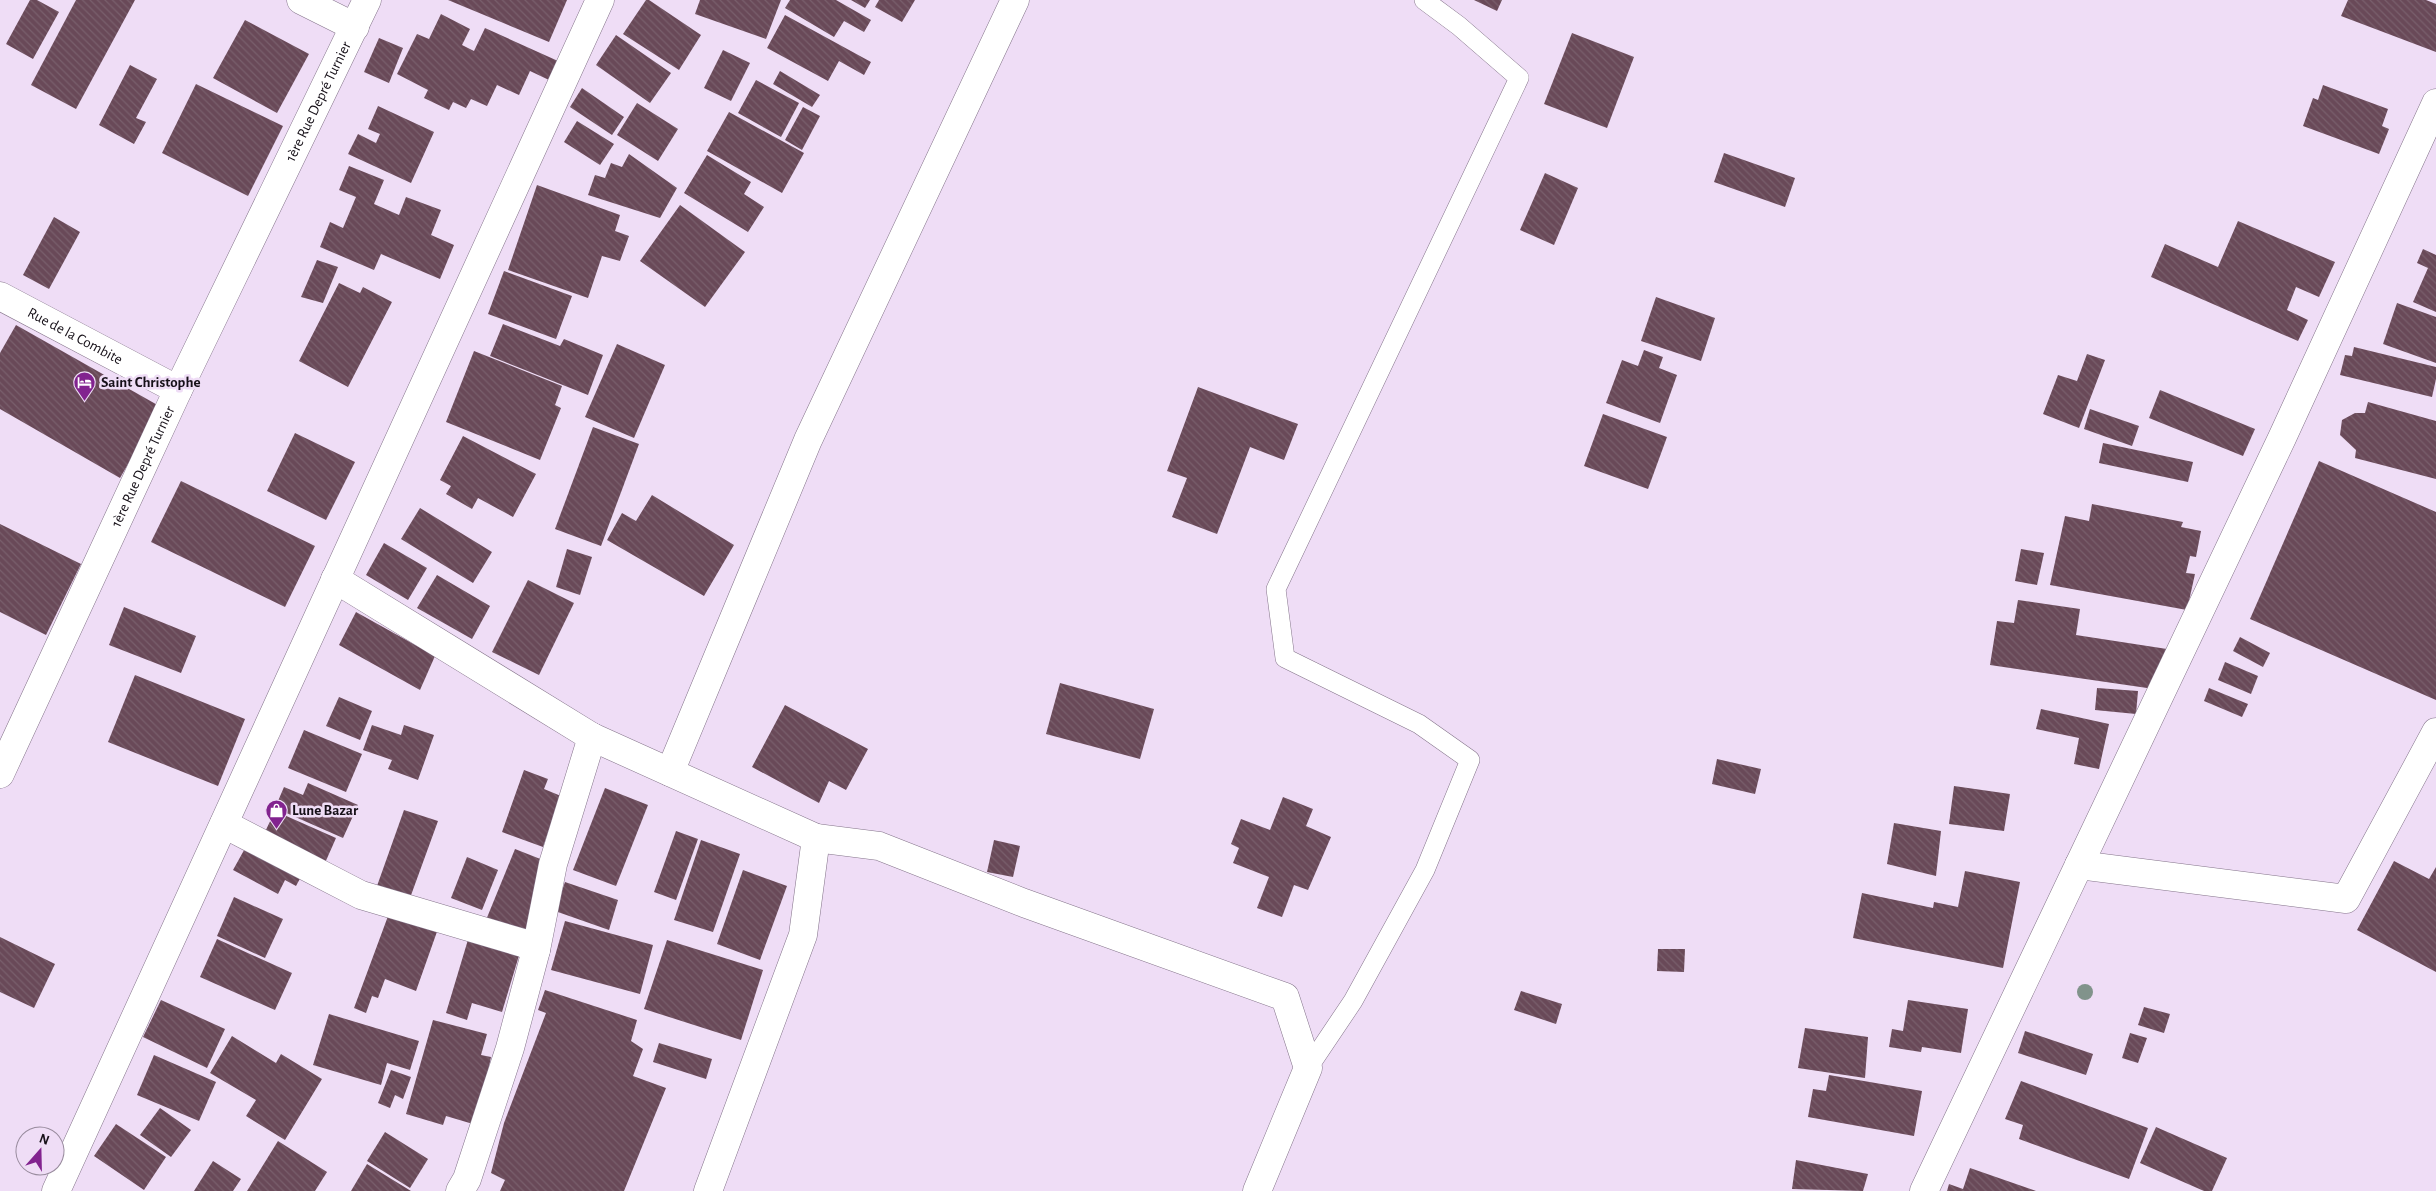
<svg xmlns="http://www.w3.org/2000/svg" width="2436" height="1191" font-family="'Alegreya Sans',sans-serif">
<defs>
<pattern id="building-back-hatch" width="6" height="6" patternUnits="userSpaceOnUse" patternTransform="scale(1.25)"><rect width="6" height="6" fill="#694958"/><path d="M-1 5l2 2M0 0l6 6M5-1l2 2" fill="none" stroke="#795f6c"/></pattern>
</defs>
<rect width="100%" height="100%" fill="#efddf6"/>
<!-- building -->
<g fill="url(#building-back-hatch)">
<path d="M 30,0 L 37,0 L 59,12 L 33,59 L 6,44 Z"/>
<path d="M 76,0 L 135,0 L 76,109 L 31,85 Z"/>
<path d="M 448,0 L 567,0 L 549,42 Z"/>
<path d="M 646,0 L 649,0 L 701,35 L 679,70 L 623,34 Z"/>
<path d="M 700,0 L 781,0 L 766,39 L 695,14 Z"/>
<path d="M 790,0 L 836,0 L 871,20 L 864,32 L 844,21 L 834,37 L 785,8 Z"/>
<path d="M 851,0 L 870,0 L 865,8 Z"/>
<path d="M 879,0 L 915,0 L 902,22 L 875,7 Z"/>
<path d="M 1474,0 L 1502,0 L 1497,11 Z"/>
<path d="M 2348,0 L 2426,0 L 2436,4 L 2436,52 L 2341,16 Z"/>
<path d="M 441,14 L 470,29 L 462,45 L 474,51 L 485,28 L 558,61 L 549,80 L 530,71 L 519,95 L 497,85 L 487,106 L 471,99 L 466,108 L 453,102 L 449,110 L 424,98 L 428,90 L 397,74 L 417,34 L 429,39 Z"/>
<path d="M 785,15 L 871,62 L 864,75 L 839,61 L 828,81 L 767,48 Z"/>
<path d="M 245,20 L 309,54 L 277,113 L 213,78 Z"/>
<path d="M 1572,33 L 1634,57 L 1607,128 L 1544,104 Z"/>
<path d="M 616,35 L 671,73 L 650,103 L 596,65 Z"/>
<path d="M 379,38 L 403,48 L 389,83 L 364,72 Z"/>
<path d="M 723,50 L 750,63 L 731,101 L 704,88 Z"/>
<path d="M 130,65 L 157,79 L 136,118 L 146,122 L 134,144 L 99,125 Z"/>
<path d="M 780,71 L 820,95 L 812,107 L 773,84 Z"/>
<path d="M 756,80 L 799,103 L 781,137 L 738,113 Z"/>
<path d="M 196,84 L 283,126 L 248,196 L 162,153 Z"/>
<path d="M 2323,85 L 2388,109 L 2382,126 L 2389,129 L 2379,154 L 2303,126 L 2313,98 L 2318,100 Z"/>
<path d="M 582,88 L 624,117 L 612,135 L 570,107 Z"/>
<path d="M 637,103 L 678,129 L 658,161 L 617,135 Z"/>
<path d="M 378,106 L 434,132 L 411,183 L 348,154 L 358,134 L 376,143 L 380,134 L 368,129 Z"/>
<path d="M 803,107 L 820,116 L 802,150 L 785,140 Z"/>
<path d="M 729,112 L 804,153 L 782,193 L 707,151 Z"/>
<path d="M 577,121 L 614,144 L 600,165 L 564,142 Z"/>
<path d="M 1724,153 L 1795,178 L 1785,207 L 1714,182 Z"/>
<path d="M 629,154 L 677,188 L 660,218 L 588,195 L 595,175 L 605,178 L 611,163 L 622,167 Z"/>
<path d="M 707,155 L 751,182 L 744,194 L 764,207 L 748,232 L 684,193 Z"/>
<path d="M 349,166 L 384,180 L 374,204 L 399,215 L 406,197 L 441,210 L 431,235 L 454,245 L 440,279 L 381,254 L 374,270 L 320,247 L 330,222 L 343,228 L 356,197 L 339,190 Z"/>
<path d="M 1545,173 L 1578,188 L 1554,245 L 1520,230 Z"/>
<path d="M 537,185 L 620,215 L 615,231 L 629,236 L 620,261 L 602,256 L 588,298 L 508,270 Z"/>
<path d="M 680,205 L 745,252 L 705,307 L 640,261 Z"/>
<path d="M 54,217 L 80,232 L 49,289 L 23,275 Z"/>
<path d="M 2238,221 L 2335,262 L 2319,297 L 2296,287 L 2287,310 L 2308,320 L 2298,341 L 2151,277 L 2165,244 L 2218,267 Z"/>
<path d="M 2423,249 L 2436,255 L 2436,312 L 2413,302 L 2428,268 L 2417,263 Z"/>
<path d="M 317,260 L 338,267 L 323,303 L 301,297 Z"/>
<path d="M 504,271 L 572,296 L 556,339 L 488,314 Z"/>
<path d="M 339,283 L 360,293 L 363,287 L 392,302 L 348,387 L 299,361 Z"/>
<path d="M 1656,297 L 1715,318 L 1701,361 L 1641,341 Z"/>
<path d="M 2397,303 L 2436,317 L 2436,363 L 2383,344 Z"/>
<path d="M 503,324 L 560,346 L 564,339 L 603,355 L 588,395 L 490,356 Z"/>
<path d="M 16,325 L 161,407 L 120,478 L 0,409 L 0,353 Z"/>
<path d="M 617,344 L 665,365 L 634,438 L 585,417 Z"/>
<path d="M 2354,347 L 2436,367 L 2436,379 L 2432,397 L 2340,375 L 2345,355 L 2352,356 Z"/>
<path d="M 1644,350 L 1663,357 L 1659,368 L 1677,375 L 1660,423 L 1606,403 L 1622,360 L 1638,366 Z"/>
<path d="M 474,351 L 562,386 L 555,405 L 561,408 L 540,460 L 446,422 Z"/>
<path d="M 2087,354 L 2105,360 L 2079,428 L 2043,414 L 2058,375 L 2077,381 Z"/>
<path d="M 1198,387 L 1298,424 L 1284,460 L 1250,447 L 1217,534 L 1172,517 L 1187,478 L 1167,471 Z"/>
<path d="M 2160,390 L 2255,429 L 2243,456 L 2149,418 Z"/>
<path d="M 2368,402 L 2436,421 L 2436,479 L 2355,458 L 2356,450 L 2340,435 L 2342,420 L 2355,413 L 2365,413 Z"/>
<path d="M 2090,409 L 2139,426 L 2132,446 L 2084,429 Z"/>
<path d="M 1603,414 L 1667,437 L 1648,489 L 1584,466 Z"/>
<path d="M 593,427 L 639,444 L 601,546 L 555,529 Z"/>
<path d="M 295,433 L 355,462 L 326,520 L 267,491 Z"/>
<path d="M 463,436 L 536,474 L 513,517 L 478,498 L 472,509 L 446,494 L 451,486 L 440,480 Z"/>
<path d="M 2103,443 L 2193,462 L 2188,482 L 2099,463 Z"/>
<path d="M 2319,461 L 2436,512 L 2436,700 L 2250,619 Z"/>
<path d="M 181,481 L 315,546 L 285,607 L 151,542 Z"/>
<path d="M 652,495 L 734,545 L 704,596 L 607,540 L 622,513 L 636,521 Z"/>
<path d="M 2092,504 L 2183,522 L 2181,527 L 2201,531 L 2196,557 L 2190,556 L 2186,573 L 2195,574 L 2187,610 L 2050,585 L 2065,516 L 2089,521 Z"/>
<path d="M 420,508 L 492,552 L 473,583 L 401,539 Z"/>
<path d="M 0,524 L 81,564 L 46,635 L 0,612 Z"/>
<path d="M 384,543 L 427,568 L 408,600 L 366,575 Z"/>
<path d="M 567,549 L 592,557 L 580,595 L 556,587 Z"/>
<path d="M 2021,549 L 2044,553 L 2037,585 L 2015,581 Z"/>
<path d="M 437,575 L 490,606 L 472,639 L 417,608 Z"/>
<path d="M 528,580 L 574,603 L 539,675 L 492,652 Z"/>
<path d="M 2018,600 L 2080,609 L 2076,635 L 2167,649 L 2154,689 L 1990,665 L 1997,621 L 2014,623 Z"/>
<path d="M 124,607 L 196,636 L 181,673 L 109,645 Z"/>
<path d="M 356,612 L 435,656 L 420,690 L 339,645 Z"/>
<path d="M 2240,637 L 2270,653 L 2263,667 L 2233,651 Z"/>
<path d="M 2225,662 L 2258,676 L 2251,694 L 2218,680 Z"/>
<path d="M 135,675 L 245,719 L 218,786 L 108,742 Z"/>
<path d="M 1060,683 L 1154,709 L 1140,759 L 1046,734 Z"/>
<path d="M 2097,688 L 2138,691 L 2136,714 L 2095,710 Z"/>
<path d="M 2209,688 L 2248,704 L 2242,717 L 2204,701 Z"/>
<path d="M 339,697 L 372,711 L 360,740 L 326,726 Z"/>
<path d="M 785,705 L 868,749 L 846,790 L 829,781 L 819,803 L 752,767 Z"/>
<path d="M 2041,709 L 2109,724 L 2099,769 L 2074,764 L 2079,738 L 2036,729 Z"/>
<path d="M 372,725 L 401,735 L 404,725 L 434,735 L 418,780 L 388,769 L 392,760 L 363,750 Z"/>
<path d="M 304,730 L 362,754 L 346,792 L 288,768 Z"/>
<path d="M 1717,759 L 1761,769 L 1755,794 L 1712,784 Z"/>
<path d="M 524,770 L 548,779 L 544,789 L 561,796 L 543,847 L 502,832 Z"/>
<path d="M 308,783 L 358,805 L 343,838 L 275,808 L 284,787 L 303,795 Z"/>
<path d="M 1954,786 L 2010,794 L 2004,831 L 1949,824 Z"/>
<path d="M 605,788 L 648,805 L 616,886 L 573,870 Z"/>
<path d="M 1283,797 L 1313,809 L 1306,826 L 1331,837 L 1308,890 L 1294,885 L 1282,917 L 1257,908 L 1269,877 L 1233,863 L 1239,848 L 1231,844 L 1241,819 L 1270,830 Z"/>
<path d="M 404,810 L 438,821 L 410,898 L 377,886 Z"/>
<path d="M 275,811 L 336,838 L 325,863 L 263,836 Z"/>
<path d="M 1894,823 L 1941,831 L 1936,876 L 1887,864 Z"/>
<path d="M 676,831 L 698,839 L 676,900 L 654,892 Z"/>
<path d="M 701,840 L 740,854 L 713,932 L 674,920 Z"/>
<path d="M 994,840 L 1020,846 L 1013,877 L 987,872 Z"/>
<path d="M 248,843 L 303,873 L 296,886 L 285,880 L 278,894 L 233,870 Z"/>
<path d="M 515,849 L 553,864 L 525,935 L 486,920 Z"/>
<path d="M 467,857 L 498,870 L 482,910 L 451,898 Z"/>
<path d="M 2394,861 L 2429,879 L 2436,867 L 2436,972 L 2357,930 Z"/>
<path d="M 743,870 L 787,886 L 760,960 L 717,944 Z"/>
<path d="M 1965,871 L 2020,882 L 2003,968 L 1853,938 L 1862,893 L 1933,908 L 1934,902 L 1958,907 Z"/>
<path d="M 565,882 L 618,900 L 609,930 L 555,911 Z"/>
<path d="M 234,897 L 283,919 L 265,958 L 217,936 Z"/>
<path d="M 391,908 L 439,926 L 416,991 L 385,979 L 378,998 L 372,996 L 366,1013 L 354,1008 Z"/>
<path d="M 565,921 L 653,945 L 640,994 L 551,970 Z"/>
<path d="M 470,933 L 521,949 L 502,1012 L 472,1003 L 467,1020 L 446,1013 Z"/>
<path d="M 0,937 L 55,964 L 34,1008 L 0,992 Z"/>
<path d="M 217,939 L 292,973 L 275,1010 L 200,977 Z"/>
<path d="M 667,940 L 763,970 L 741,1040 L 644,1009 Z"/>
<path d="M 1658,949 L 1685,949 L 1684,972 L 1657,971 Z"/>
<path d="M 545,990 L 637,1020 L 631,1041 L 643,1049 L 633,1076 L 666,1088 L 624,1191 L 500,1191 L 505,1180 L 491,1173 L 504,1123 L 546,1013 L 538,1010 Z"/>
<path d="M 1521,991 L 1562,1004 L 1556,1024 L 1514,1010 Z"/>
<path d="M 161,1000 L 225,1029 L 207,1068 L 143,1037 Z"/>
<path d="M 1908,1000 L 1968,1009 L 1961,1053 L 1922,1047 L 1921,1052 L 1889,1047 L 1892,1029 L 1903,1031 Z"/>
<path d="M 2144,1007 L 2170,1014 L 2164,1033 L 2138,1025 Z"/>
<path d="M 329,1014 L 419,1041 L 410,1070 L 387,1063 L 381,1085 L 313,1065 Z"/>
<path d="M 433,1020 L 487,1034 L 481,1055 L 491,1057 L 486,1081 L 473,1124 L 446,1116 L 443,1125 L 406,1114 Z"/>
<path d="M 1805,1028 L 1868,1037 L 1865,1078 L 1798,1068 Z"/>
<path d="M 2025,1031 L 2093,1054 L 2086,1075 L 2018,1053 Z"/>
<path d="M 2130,1033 L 2147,1038 L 2138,1063 L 2122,1058 Z"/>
<path d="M 232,1036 L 276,1063 L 281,1054 L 322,1079 L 285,1140 L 246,1116 L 256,1100 L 210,1073 Z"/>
<path d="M 659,1043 L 712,1059 L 706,1079 L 653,1062 Z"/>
<path d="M 154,1055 L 216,1082 L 199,1121 L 137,1095 Z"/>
<path d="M 391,1070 L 411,1077 L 403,1099 L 395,1095 L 390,1108 L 378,1103 Z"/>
<path d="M 1829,1075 L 1922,1091 L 1914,1136 L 1808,1117 L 1813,1089 L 1826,1091 Z"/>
<path d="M 2021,1081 L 2148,1128 L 2129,1179 L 2019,1139 L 2023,1125 L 2005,1119 Z"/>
<path d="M 160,1108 L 191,1130 L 171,1157 L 140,1135 Z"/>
<path d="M 116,1124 L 166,1157 L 144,1190 L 94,1156 Z"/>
<path d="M 2156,1127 L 2227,1158 L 2212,1191 L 2204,1191 L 2140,1163 Z"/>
<path d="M 385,1132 L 428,1159 L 410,1188 L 367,1161 Z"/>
<path d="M 278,1141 L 327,1172 L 315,1191 L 247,1191 Z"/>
<path d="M 1796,1160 L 1868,1174 L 1863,1191 L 1792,1189 Z"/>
<path d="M 213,1161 L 241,1179 L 233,1191 L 194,1191 Z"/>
<path d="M 367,1164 L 411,1191 L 351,1191 Z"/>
<path d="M 1970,1168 L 2036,1191 L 1947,1191 L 1949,1184 L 1963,1189 Z"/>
</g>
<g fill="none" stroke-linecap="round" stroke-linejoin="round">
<defs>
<path id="service" d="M 1308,1068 L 1353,1001 L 1425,870 L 1470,760 L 1419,724 L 1285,658 L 1276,589 L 1519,78 L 1459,26 L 1424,0"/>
<g id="minor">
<path d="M 301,0 L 355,27"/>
<path id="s1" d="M 0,296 L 178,390"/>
<path d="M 335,579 L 592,737 L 816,838 L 803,935 L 708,1191"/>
<path d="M 670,772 L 808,440 L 1015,0"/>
<path id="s2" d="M 0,774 L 178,390 L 367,0"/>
<path d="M 224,824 L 361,895 L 523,943 L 536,950"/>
<path d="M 816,838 L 879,846 L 1024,903 L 1285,997 L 1308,1068 L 1257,1191"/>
<path d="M 2079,865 L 2346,899 L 2436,732"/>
<path d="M 56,1191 L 600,0"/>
<path d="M 460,1191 L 467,1179 L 510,1048 L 536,950 L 553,864 L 592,737"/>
<path d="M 1924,1191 L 2282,438 L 2436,103"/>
</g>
</defs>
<!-- service casing -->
<use href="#service" stroke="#84748a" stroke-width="20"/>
<!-- minor casing -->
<use href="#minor" stroke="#84748a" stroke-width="29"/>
<!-- service -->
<use href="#service" stroke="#fff" stroke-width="19"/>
<!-- minor -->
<use href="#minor" stroke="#fff" stroke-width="28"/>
</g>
<!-- trees -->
<circle fill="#81938b" cx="2085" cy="992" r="8"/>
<!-- icons -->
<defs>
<symbol id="hotel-pin" viewBox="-11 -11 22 30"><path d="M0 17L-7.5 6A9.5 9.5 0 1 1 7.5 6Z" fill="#82238f" stroke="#efddf6"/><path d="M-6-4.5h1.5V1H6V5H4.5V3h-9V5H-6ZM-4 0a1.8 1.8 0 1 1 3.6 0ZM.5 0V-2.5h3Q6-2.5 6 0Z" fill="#fff"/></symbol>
<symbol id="shop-pin" viewBox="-11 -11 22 30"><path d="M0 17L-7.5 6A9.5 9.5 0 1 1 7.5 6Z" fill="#82238f" stroke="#efddf6"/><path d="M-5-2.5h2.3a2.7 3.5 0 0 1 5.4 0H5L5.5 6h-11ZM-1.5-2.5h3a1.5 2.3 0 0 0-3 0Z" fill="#fff"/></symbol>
</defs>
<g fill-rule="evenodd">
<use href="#hotel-pin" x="72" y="370" width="25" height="34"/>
<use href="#shop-pin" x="264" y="798" width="25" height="34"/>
</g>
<g text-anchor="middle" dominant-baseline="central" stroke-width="5" stroke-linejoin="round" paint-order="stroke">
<!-- street labels -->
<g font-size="15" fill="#161018" stroke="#efddf6">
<text stroke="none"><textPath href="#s2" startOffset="744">1ère Rue Depré Turnier</textPath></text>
<text stroke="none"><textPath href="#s1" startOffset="85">Rue de la Combite</textPath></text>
<text stroke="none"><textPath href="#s2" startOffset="339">1ère Rue Depré Turnier</textPath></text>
</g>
<!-- poi labels -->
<g font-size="15" font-weight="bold" fill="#161018" stroke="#efddf6" text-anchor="start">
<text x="101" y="382">Saint Christophe</text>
<text x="292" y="810">Lune Bazar</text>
</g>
</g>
<!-- north arrow -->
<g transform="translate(40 1151) rotate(20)"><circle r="24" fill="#efddf6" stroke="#988b9d"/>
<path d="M0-4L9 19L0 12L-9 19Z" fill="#82238f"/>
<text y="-8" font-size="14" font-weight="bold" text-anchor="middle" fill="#161018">N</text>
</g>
</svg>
